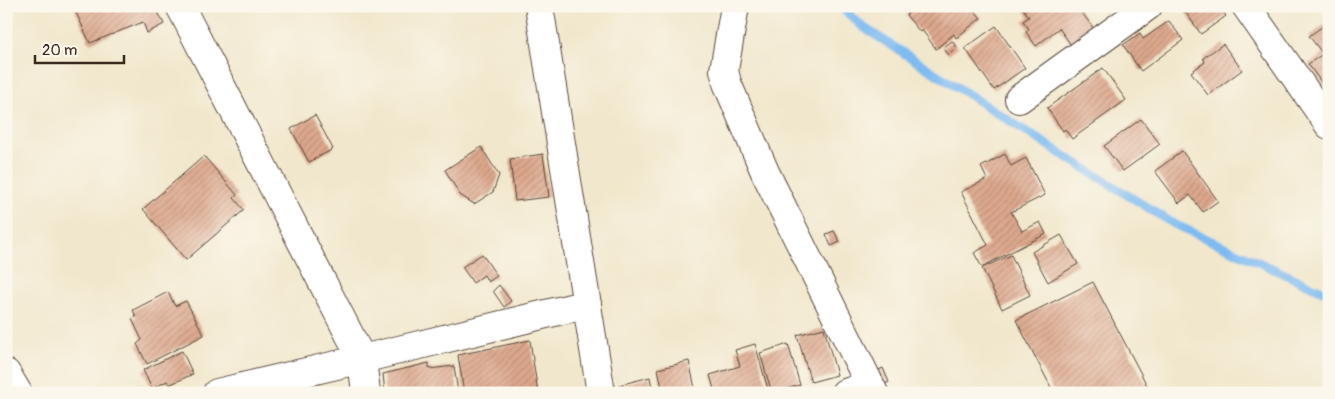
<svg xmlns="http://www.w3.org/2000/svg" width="1335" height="399" font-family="Pangolin,sans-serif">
<defs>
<pattern id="building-hatch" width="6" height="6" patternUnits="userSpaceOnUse" patternTransform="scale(1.25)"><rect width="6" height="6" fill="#dea98e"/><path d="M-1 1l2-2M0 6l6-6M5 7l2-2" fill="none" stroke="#b58a73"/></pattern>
</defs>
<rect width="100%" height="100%" fill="#fbf7ec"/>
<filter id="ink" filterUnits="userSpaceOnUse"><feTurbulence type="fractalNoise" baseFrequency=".02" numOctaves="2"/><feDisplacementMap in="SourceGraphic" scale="10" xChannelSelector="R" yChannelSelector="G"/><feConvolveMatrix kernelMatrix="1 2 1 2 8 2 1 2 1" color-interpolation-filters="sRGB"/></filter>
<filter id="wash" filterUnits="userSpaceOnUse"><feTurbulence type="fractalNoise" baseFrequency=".0096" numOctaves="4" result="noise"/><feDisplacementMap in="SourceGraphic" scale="20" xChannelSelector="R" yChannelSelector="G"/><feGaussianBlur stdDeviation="1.12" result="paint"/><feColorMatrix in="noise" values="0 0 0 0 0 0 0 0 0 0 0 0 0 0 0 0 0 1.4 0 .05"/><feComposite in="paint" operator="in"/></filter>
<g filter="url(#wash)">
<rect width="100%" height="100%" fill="#f1e7cc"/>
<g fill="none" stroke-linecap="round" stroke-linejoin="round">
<!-- stream -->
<path stroke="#7ebbf1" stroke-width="9" d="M 840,6 L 863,27 L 1052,148 L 1174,224 L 1329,294"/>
</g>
<g id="blocks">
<!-- building -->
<g fill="url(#building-hatch)">
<path d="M 73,6 L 155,6 L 164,24 L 147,33 L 143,22 L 90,43 Z"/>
<path d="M 916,6 L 978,6 L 974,10 L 981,18 L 956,38 L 954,34 L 936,49 L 922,30 L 920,32 L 906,15 Z"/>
<path d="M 1021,6 L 1077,6 L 1094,29 L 1071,45 L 1059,28 L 1036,46 L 1026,32 L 1029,29 L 1023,21 L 1029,17 Z"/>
<path d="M 1181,6 L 1219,6 L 1226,16 L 1201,34 Z"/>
<path d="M 1169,21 L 1183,40 L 1141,71 L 1123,45 L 1140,33 L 1143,39 Z"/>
<path d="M 1329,22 L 1329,89 L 1327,90 L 1308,64 L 1323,54 L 1309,36 Z"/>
<path d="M 996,26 L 1025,68 L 994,90 L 965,48 Z"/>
<path d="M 952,41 L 957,47 L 949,55 L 943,48 Z"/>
<path d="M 1223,44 L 1242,70 L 1208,95 L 1191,72 L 1205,62 L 1203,58 Z"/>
<path d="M 1103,68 L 1126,100 L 1072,139 L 1065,129 L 1063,131 L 1047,108 Z"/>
<path d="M 315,115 L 333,149 L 309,162 L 291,129 Z"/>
<path d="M 1141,119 L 1160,144 L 1123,171 L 1104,146 Z"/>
<path d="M 481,147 L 499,175 L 493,192 L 474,204 L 460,195 L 445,170 Z"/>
<path d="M 1182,151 L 1218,201 L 1203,212 L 1190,195 L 1179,203 L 1155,171 Z"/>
<path d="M 543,154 L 549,197 L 515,201 L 510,159 Z"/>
<path d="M 1005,154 L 1011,166 L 1026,158 L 1045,195 L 1011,212 L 1022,231 L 1040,222 L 1046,234 L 982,267 L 974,253 L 988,245 L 961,192 L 987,179 L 981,167 Z"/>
<path d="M 204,156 L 237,195 L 234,198 L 244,210 L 186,260 L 143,209 Z"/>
<path d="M 834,231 L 840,242 L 831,246 L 826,234 Z"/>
<path d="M 1061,235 L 1078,264 L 1048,282 L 1032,252 Z"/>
<path d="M 482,254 L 497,276 L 488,282 L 484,275 L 473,283 L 462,267 Z"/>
<path d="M 1011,255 L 1030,295 L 1002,309 L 982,268 Z"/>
<path d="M 1093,282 L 1151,393 L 1054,393 L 1016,320 Z"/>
<path d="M 499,285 L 511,301 L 504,307 L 493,291 Z"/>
<path d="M 168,292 L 175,306 L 186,301 L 204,335 L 147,364 L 137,344 L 142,340 L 132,319 L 136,317 L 133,310 Z"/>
<path d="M 824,328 L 837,375 L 811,382 L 797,335 Z"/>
<path d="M 530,340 L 538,393 L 464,393 L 458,355 Z"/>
<path d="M 755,344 L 769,393 L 715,393 L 710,375 L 740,366 L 735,350 Z"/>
<path d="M 788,344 L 800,385 L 772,393 L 760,353 Z"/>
<path d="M 182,351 L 193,374 L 169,385 L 167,381 L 152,389 L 143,370 Z"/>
<path d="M 689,361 L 696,393 L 663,393 L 658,369 Z"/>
<path d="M 429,363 L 429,369 L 454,366 L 458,393 L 385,393 L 383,374 Z"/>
<path d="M 883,368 L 889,382 L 881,386 L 874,372 Z"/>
<path d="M 650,377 L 653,393 L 621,393 L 619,385 Z"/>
</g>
</g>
</g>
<g filter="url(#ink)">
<use href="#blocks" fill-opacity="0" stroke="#564638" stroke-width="1"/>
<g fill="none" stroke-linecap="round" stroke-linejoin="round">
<defs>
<g id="minor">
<path d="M 180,6 L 362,359 L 366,393"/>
<path d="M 539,6 L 601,393"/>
<path d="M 735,6 L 724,70 L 727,83 L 765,172 L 874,393"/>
<path d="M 1246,6 L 1329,125"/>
<path d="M 1019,99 L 1148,6"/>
<path d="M 6,373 L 18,393"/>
<path d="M 217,393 L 362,359 L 587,304"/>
<path d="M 845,393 L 870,385"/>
</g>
</defs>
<!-- minor casing -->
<use href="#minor" stroke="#564638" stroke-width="30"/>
<!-- minor -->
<use href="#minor" stroke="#fff" stroke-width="28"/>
</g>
</g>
<!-- margin -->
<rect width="1335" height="399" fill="none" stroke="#fbf7ec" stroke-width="25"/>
<!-- scale -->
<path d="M35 55v8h89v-8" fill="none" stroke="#3b2a1e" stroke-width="2.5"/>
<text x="42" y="55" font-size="15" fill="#3b2a1e" stroke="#fbf7ec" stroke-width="4" paint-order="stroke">20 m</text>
</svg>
